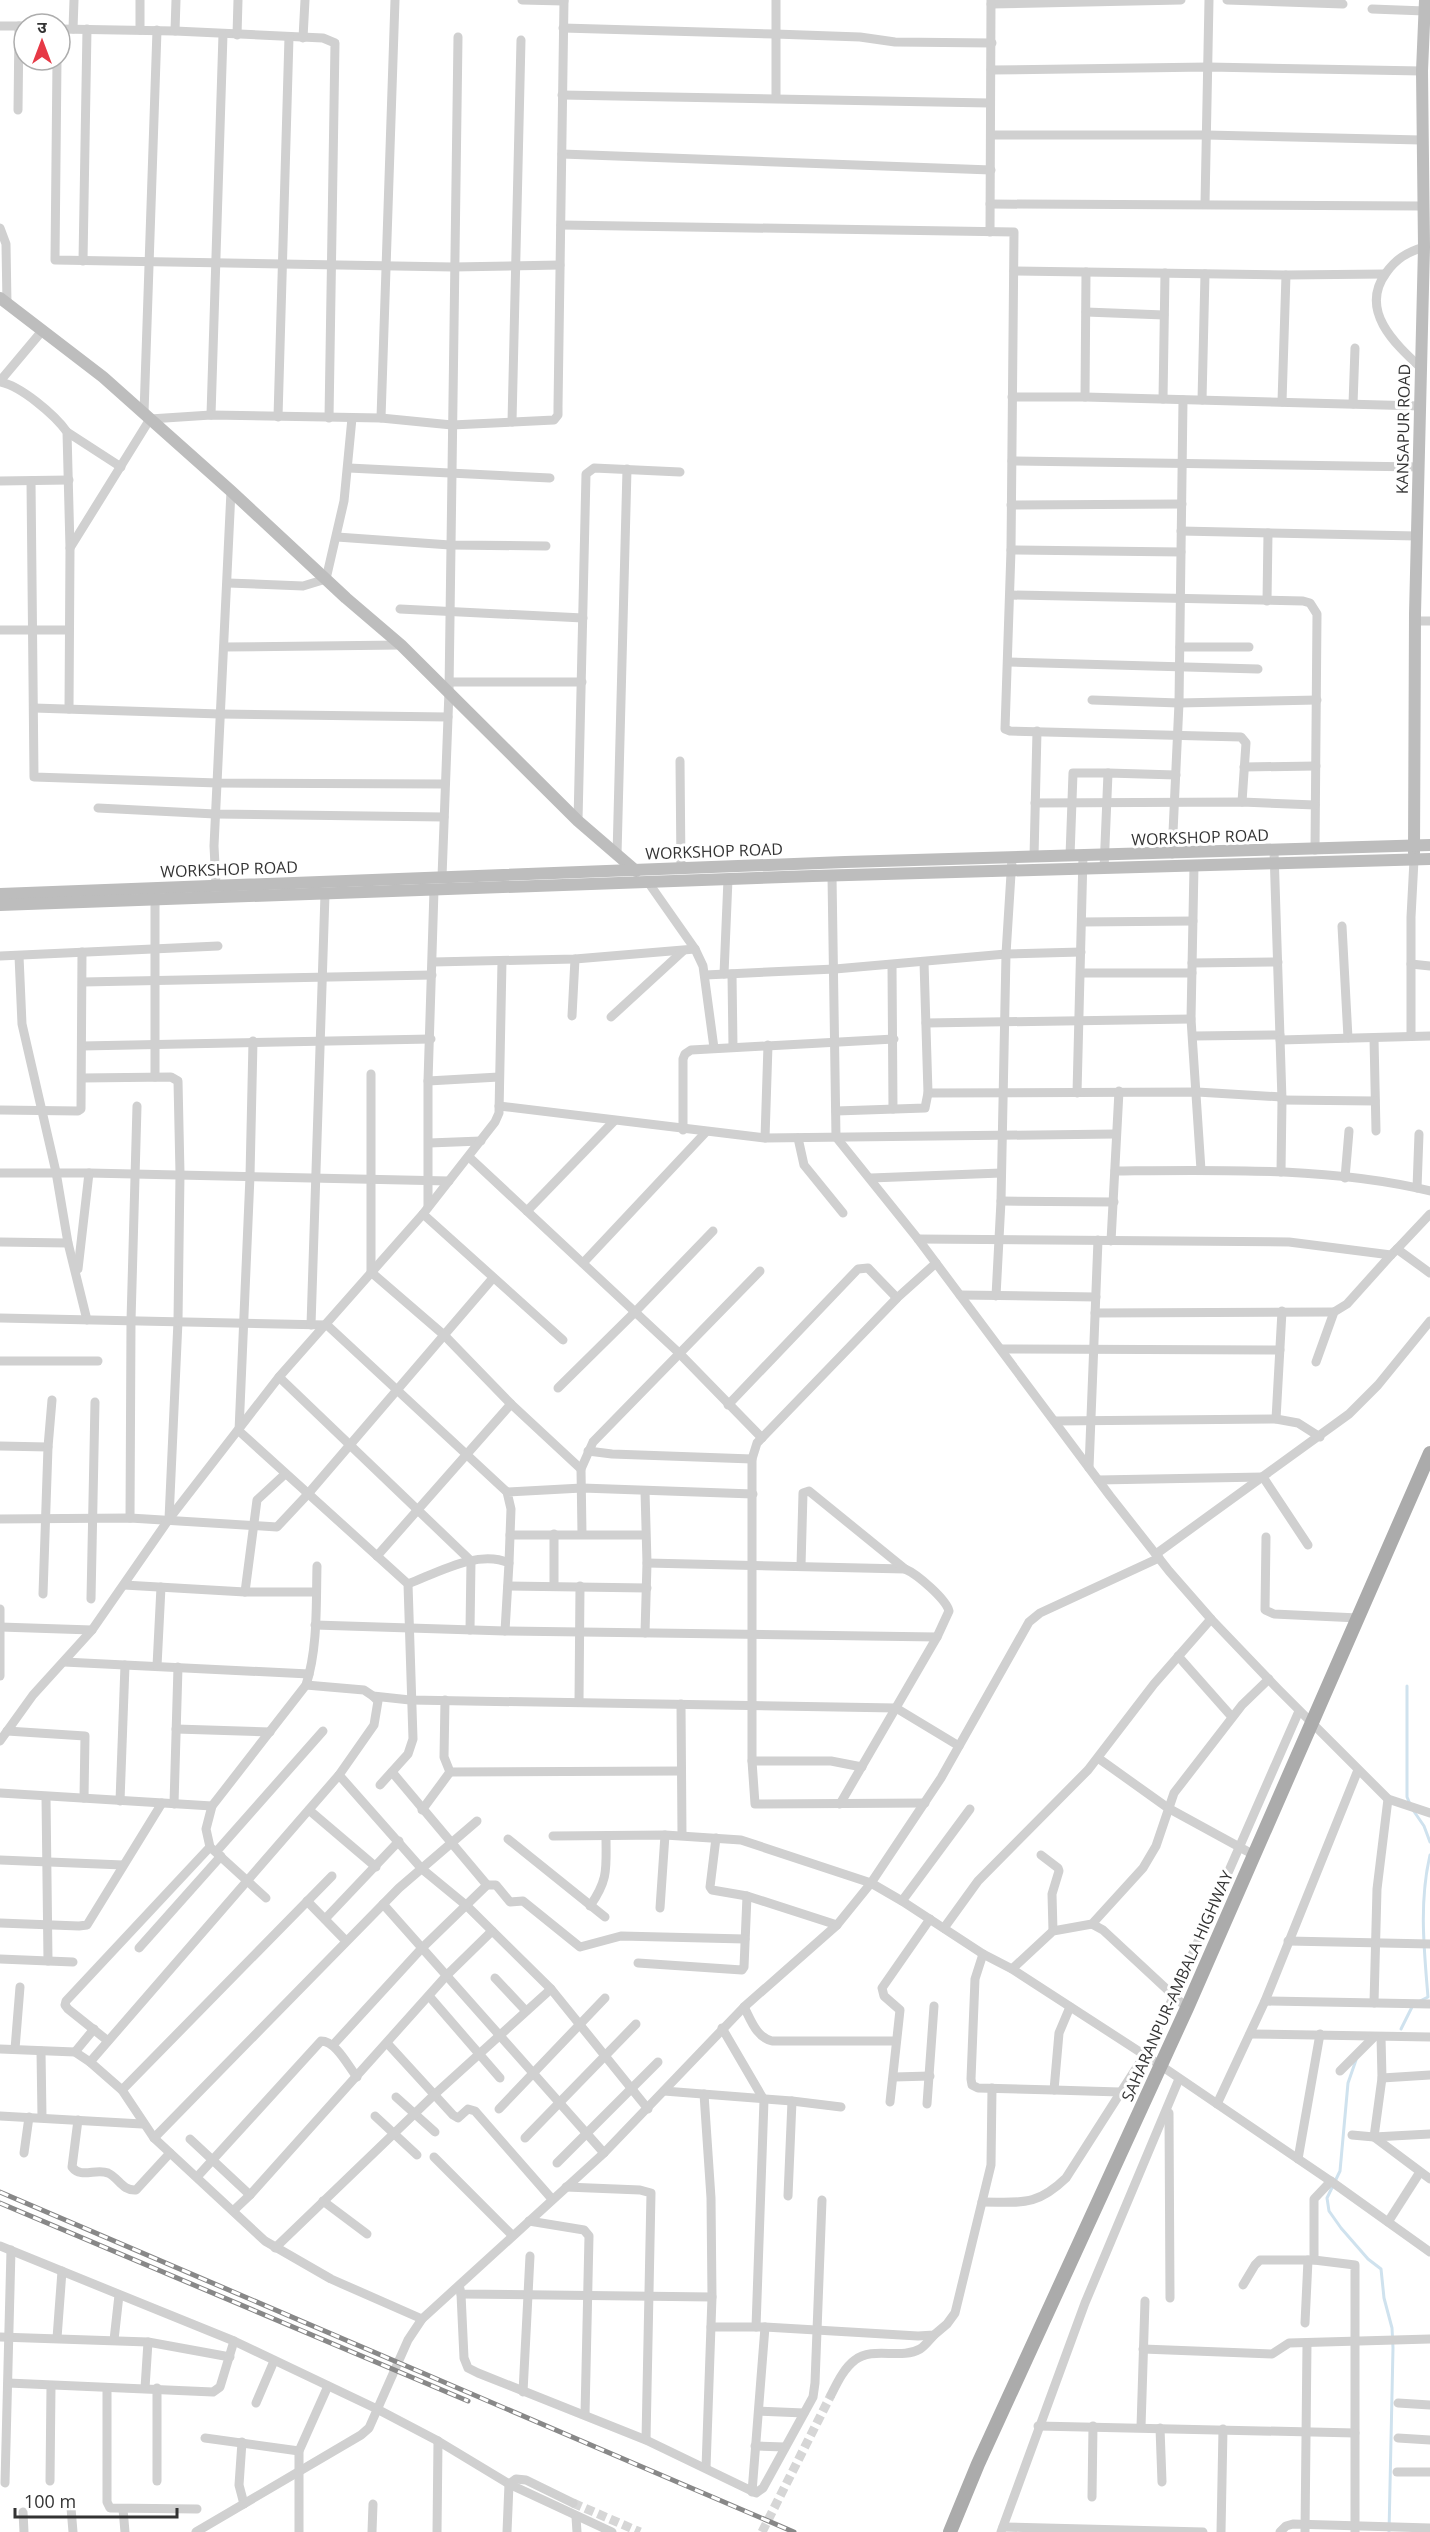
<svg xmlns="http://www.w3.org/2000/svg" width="1430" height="2532" font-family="'Open Sans','Noto Sans Devanagari',sans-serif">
<rect width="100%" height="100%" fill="#fff"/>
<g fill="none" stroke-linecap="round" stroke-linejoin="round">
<!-- stream -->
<g stroke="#cfe2ee" stroke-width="3">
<path d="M 1407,1686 L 1407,1797 L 1410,1804"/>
<path d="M 1413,1810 L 1424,1826 L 1430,1842"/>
<path d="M 1420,2001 L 1428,1997 C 1424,1949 1419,1902 1430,1855"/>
<path d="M 1401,2029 L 1412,2007"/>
<path d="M 1356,2060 L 1348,2083 L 1340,2171 L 1327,2198 L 1329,2211 L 1341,2228 L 1368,2259 L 1381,2269 L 1384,2298 L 1392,2328 L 1393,2348 L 1389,2532"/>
</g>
<!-- street-tunnel -->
<g stroke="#d6d6d6" stroke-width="9" stroke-dasharray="9 4.5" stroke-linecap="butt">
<path d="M 573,2503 L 640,2532"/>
<path d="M 762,2532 L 831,2395"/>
</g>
<!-- street -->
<g stroke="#d0d0d0" stroke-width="9">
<path d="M 522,0 L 564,1"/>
<path d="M 776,0 L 776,98"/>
<path d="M 1227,0 L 1343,4"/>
<path d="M 991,4 L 1181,0"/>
<path d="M 1372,9 L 1425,11"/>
<path d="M 0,26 L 24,26"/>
<path d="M 563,28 L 775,34 L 860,37 L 895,42 L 992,43"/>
<path d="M 60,29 L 175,31 L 323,38 L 335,43 L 329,418"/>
<path d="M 73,29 L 74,0"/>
<path d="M 140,30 L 140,0"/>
<path d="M 175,31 L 176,0"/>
<path d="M 237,35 L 238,0"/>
<path d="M 303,38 L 305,0"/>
<path d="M 57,60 L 55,260 L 453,267 L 560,265"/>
<path d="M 991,70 L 1208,67 L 1422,71"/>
<path d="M 562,95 L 989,103"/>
<path d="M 18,110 L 19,26"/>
<path d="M 991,135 L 1206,135 L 1421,140"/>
<path d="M 562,154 L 991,170"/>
<path d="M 990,204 L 1422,206"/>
<path d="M 1205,204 L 1209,0"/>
<path d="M 561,225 L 1014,232 L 1011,550 L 1005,729 L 1010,731 L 1241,737 L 1246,743 L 1242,802"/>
<path d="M 0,228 L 6,244 L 7,304"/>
<path d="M 990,232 L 991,0"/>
<path d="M 83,261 L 87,29"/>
<path d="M 1014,271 L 1286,275 L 1385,274"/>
<path d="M 1086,312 L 1164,315"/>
<path d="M 1421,368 C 1394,343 1359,310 1386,273 C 1396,259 1407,252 1424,247"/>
<path d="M 0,381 L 42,331"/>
<path d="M 0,382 C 21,386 55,415 67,432 L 70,548 L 69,709"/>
<path d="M 1012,397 L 1085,397 L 1420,406"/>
<path d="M 1085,397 L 1086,272"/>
<path d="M 1163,399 L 1165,273"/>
<path d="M 1202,400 L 1205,274"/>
<path d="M 1282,402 L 1286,275"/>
<path d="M 1353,404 L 1355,348"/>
<path d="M 144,413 L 157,30"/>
<path d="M 211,415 L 223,34"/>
<path d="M 278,417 L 289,37"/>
<path d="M 381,418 L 395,0"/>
<path d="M 512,422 L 521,40"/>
<path d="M 67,432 L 121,467"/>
<path d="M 1012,461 L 1419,467"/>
<path d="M 349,468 L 550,478"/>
<path d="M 0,481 L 69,480"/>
<path d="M 31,481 L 34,777 L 218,783 L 445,784"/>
<path d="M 1011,505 L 1182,504"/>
<path d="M 1181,531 L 1417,536"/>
<path d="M 337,537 L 450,545 L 546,546"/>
<path d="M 70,548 L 150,419 L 211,415 L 381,418 L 452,425 L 554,420 L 558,415 L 558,407 L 564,0"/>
<path d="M 1011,550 L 1181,552"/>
<path d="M 228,583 L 303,586 L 326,579 L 344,501 L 352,418"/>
<path d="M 1010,595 L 1303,601 L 1310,603 L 1317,614 L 1315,850"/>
<path d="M 1267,601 L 1268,533"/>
<path d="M 400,609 L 583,618"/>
<path d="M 1415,621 L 1430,621"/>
<path d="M 0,630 L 69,630"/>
<path d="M 224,647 L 401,645"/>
<path d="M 1180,647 L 1249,647"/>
<path d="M 1008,662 L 1258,669"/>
<path d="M 449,682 L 582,682"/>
<path d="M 1092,700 L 1179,703 L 1317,700"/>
<path d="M 34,708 L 220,714 L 448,717"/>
<path d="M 680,761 L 681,868"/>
<path d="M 1244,767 L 1316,766"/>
<path d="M 1035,803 L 1242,802 L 1315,805"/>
<path d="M 98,808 L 215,814 L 444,817"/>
<path d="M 578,821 L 586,474 L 594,468 L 680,472"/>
<path d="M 1274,851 L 1282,1100 L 1281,1172"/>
<path d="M 1172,854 L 1179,703 L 1183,400"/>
<path d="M 617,855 L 627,469"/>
<path d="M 1070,856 L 1073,773 L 1108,773"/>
<path d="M 1034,857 L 1037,731"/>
<path d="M 1194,866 L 1191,1019 L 1201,1170"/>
<path d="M 1104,869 L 1108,773 L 1176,775"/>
<path d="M 832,876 L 836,1137 L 918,1239 L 1110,1496 L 1169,1571 L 1211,1619 L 1278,1689 L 1388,1799 L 1430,1813"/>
<path d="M 442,877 L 449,691 L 458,37"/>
<path d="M 648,882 L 695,949 L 703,966 L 714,1048"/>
<path d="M 216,885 L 214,846 L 231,491"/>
<path d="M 1082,922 L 1193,921"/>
<path d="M 1342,926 L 1348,1038"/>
<path d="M 0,956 L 218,946"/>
<path d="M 19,956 L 22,1024 L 56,1172 L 68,1243 L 87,1320"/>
<path d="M 433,962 L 575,959 L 695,949"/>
<path d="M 1192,963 L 1278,962"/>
<path d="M 1411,964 L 1430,966"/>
<path d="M 892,965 L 893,1109"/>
<path d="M 1081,973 L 1192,973"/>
<path d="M 724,974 L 728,879"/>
<path d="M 732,974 L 733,1047"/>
<path d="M 705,975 L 835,969 L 1006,954 L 1081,952"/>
<path d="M 83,982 L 432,975"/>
<path d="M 572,1016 L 575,959"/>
<path d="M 611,1017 L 683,951"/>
<path d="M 926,1023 L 1191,1019"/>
<path d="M 1194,1036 L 1280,1035"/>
<path d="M 1411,1036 L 1411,917 L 1414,860"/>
<path d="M 1374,1038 L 1376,1131"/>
<path d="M 1280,1040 L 1430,1036"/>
<path d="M 253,1041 L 250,1176 L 239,1431 L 408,1584 L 413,1739 L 408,1754 L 380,1785"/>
<path d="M 82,1046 L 431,1039"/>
<path d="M 371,1074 L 371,1272 L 444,1335 L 511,1404 L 581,1469"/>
<path d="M 155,1077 L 155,893"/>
<path d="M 82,1078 L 171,1077 L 178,1081 L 180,1174 L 178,1321 L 169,1519"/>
<path d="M 428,1081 L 499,1077"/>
<path d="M 928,1093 L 1197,1092 L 1282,1097"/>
<path d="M 1077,1093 L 1083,856"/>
<path d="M 1282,1100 L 1375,1101"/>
<path d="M 499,1106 L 765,1138 L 1116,1134"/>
<path d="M 0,1110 L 78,1111 L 81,1109 L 82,952"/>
<path d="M 836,1111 L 925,1108 L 928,1093 L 924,962"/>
<path d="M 683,1130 L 683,1059 L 685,1054 L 691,1050 L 894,1039"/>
<path d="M 765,1138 L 768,1045"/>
<path d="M 798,1138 L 804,1165 L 843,1213"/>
<path d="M 429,1143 L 481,1141"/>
<path d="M 469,1157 L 679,1353 L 762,1438"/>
<path d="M 1115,1171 C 1217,1170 1331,1167 1430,1191"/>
<path d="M 0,1173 L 89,1173 L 449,1181"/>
<path d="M 871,1178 L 1001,1173"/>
<path d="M 1345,1178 L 1349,1131"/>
<path d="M 1417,1188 L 1419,1134"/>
<path d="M 1001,1201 L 1114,1202"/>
<path d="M 428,1207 L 428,1081 L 434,890"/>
<path d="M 527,1211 L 614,1121"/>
<path d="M 423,1214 L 563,1340"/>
<path d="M 918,1239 L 1289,1242 L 1391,1255 L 1397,1249 L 1430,1273"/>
<path d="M 1111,1241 L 1119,1091"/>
<path d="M 0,1242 L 68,1243"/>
<path d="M 1397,1249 L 1430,1214"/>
<path d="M 583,1263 L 706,1132"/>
<path d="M 78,1269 L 89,1173"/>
<path d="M 960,1295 L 1096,1297"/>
<path d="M 996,1296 L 1001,1201 L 1006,954 L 1012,858"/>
<path d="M 1095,1313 L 1334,1312"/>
<path d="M 0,1318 L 327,1325 L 507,1492"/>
<path d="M 311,1325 L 325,894"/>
<path d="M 1001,1349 L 1280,1350"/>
<path d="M 0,1361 L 98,1361"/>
<path d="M 1316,1362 L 1334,1312 L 1347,1304 L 1391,1255"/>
<path d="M 279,1377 L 471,1561 L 470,1630"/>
<path d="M 558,1388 L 635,1312 L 713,1231"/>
<path d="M 728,1405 L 858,1269 L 868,1268 L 897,1298"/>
<path d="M 1276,1419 L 1282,1311"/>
<path d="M 1055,1421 L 1276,1419 L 1298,1423 L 1320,1437"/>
<path d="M 0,1446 L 48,1447"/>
<path d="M 588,1451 L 612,1454 L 752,1459"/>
<path d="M 1089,1468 L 1098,1240"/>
<path d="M 1098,1480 L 1263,1477 L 1308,1545"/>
<path d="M 645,1491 L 647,1563 L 645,1633"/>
<path d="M 130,1518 L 131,1321 L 137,1106"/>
<path d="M 0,1519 L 130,1518 L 277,1527 L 307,1495 L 493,1278"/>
<path d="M 582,1534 L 581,1469 L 593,1442 L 760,1271"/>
<path d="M 510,1535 L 645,1535"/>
<path d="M 1266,1537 L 1265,1610 L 1274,1614 L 1358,1618"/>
<path d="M 1156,1554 L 1349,1414 L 1378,1385 L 1430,1321"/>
<path d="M 377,1556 L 511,1404"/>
<path d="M 509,1563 L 511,1509 L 507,1492 L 582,1488 L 753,1494"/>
<path d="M 647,1563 L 905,1569"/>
<path d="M 801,1566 L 803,1493 L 809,1491 L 905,1569 C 917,1574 946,1599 949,1611 L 937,1637 L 840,1804"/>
<path d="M 408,1584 C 437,1573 478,1549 509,1563 L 505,1631"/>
<path d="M 124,1585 L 245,1592 L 316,1592"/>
<path d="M 508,1586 L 647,1588"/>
<path d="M 554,1586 L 554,1534"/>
<path d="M 245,1592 L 257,1500 L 284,1475"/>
<path d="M 43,1594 L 48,1447 L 52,1400"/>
<path d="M 91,1599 L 95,1402"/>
<path d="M 0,1609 L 0,1676"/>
<path d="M 315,1625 L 505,1631 L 937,1637"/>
<path d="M 0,1627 L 92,1630"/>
<path d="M 1178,1656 L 1232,1717"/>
<path d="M 64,1662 L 309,1674"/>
<path d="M 157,1666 L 161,1587"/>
<path d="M 306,1685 L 364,1690 L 373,1696 L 410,1700 L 896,1708 L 959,1746"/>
<path d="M 445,1700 L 444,1757 L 450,1772 L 681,1771"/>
<path d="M 579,1702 L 580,1586"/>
<path d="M 681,1704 L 682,1835"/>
<path d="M 176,1729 L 270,1732"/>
<path d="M 7,1731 L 85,1736 L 84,1798"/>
<path d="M 0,1741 L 33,1695 L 92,1630 L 169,1519 L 279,1377 L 423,1214 L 495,1122 L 499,1113 L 502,961"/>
<path d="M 1098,1758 L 1168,1808 L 1254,1855"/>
<path d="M 752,1761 L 831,1761 L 862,1767"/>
<path d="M 392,1772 L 487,1885"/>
<path d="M 339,1775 L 422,1869 L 467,1906 L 551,1989 L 648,2109"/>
<path d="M 0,1793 L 212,1806"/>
<path d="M 46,1797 L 48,1961"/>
<path d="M 120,1801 L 125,1665"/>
<path d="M 925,1803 L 755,1804 L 752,1761 L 752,1459 L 757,1443 L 897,1298 L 936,1263"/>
<path d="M 174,1804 L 178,1667"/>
<path d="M 309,1810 L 376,1867"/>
<path d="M 422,1810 L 450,1772"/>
<path d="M 553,1836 L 665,1835 L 741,1840 L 871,1883 L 902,1901 L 983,1954 L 1012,1969 L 1160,2065 L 1332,2182 L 1430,2252"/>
<path d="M 716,1838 L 710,1887 L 712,1890 L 747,1896 L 837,1925"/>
<path d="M 508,1839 L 605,1917"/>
<path d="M 216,1852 L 323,1731"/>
<path d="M 1041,1855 L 1058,1868 L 1059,1871 L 1052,1894 L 1053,1931"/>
<path d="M 0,1860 L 123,1865"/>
<path d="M 266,1898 L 210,1847 L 206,1829 L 212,1806 L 306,1685 C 318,1648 316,1604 317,1566"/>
<path d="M 307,1901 L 346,1941"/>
<path d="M 902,1901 L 970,1809"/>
<path d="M 383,1904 L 604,2153"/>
<path d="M 590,1906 C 609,1879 606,1868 606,1836"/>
<path d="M 660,1908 L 665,1835"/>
<path d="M 325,1919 L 399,1841"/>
<path d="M 0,1923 L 79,1926 L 87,1925 L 162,1803"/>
<path d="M 1092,1924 L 1103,1930 L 1187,2008"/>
<path d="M 944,1928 L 978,1881 L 1088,1770 L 1154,1684 L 1211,1619"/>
<path d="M 1288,1941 L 1430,1944"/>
<path d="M 139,1948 L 221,1856"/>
<path d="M 983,1954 L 975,1979 L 971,2079 L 972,2085 L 978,2088 L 1054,2090 L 1059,2033 L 1070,2007"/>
<path d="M 0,1959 L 73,1962"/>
<path d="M 638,1963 L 742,1970 L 744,1967 L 747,1896"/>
<path d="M 1012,1969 L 1053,1931 L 1092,1924 L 1143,1868 L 1156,1846 L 1174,1793 L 1242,1705 L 1269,1679"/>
<path d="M 495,1978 L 526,2011"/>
<path d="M 429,1996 L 500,2078"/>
<path d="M 1265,2001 L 1430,2004"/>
<path d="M 1374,2003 L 1377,1889 L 1388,1799"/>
<path d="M 744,2007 C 751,2020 756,2037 772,2041 L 895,2041"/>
<path d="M 722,2028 L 764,2100 L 756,2327"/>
<path d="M 1250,2034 L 1430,2037"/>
<path d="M 1381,2037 L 1382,2078 L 1374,2137 L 1430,2179"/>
<path d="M 108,2041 L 68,2009 L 65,2005 L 66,2001 L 210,1847"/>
<path d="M 387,2043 L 453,2115 L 458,2118 L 468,2109 L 475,2111 L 552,2199"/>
<path d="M 333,2045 L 422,1948 L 487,1885 L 496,1885 L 510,1902 L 523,1901 L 580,1947 L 621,1936 L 745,1939"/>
<path d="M 0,2049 L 75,2052 L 90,2062 L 122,2090 L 154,2138 L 265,2241 L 331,2279 L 422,2319"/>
<path d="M 15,2049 L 20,1987"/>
<path d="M 41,2051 L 42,2117"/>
<path d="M 75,2052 L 94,2029"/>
<path d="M 90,2062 L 339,1775 L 374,1725 L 378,1701 L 373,1696"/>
<path d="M 1340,2071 L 1374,2037"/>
<path d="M 894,2077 L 930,2076"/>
<path d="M 1382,2078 L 1430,2075"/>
<path d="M 122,2090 L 332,1876"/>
<path d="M 1054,2090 L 1120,2092"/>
<path d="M 664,2091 L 792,2101 L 841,2107"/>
<path d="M 704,2094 L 711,2198 L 712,2297 L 706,2468"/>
<path d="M 396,2097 L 435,2132"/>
<path d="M 890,2102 L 900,2010 L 884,1996 L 882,1988 L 930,1919"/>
<path d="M 927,2104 L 934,2006"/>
<path d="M 1217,2104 L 1265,2001 L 1358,1770"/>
<path d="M 499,2109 L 605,1998"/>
<path d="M 1169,2113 L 1170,2298"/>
<path d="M 0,2116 L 142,2124"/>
<path d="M 375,2116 L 417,2155"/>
<path d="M 78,2120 L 72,2167 C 81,2179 96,2168 108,2173 C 119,2178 122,2191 136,2190 L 170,2153"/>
<path d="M 1352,2135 L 1374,2137 L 1430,2134"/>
<path d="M 154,2138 L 399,1888 L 477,1821"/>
<path d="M 525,2138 L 636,2024"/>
<path d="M 190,2139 L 250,2195"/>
<path d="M 24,2153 L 29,2117"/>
<path d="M 434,2157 L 512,2235"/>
<path d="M 1298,2159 L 1320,2034"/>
<path d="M 557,2163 L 658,2062"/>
<path d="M 197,2177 L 321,2041 C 336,2041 348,2066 357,2077"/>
<path d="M 566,2187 L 640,2190 L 651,2193 L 646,2440"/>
<path d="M 788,2196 L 792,2101"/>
<path d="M 323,2201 L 367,2234"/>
<path d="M 982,2202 C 1021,2202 1036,2207 1066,2178 L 1144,2056 L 1174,1996 L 1299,1711"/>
<path d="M 233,2211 L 250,2195 L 447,1975 L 492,1931"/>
<path d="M 529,2221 L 584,2230 L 589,2236 L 585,2415"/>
<path d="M 1388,2222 L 1420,2172"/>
<path d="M 0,2246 L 234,2341 L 377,2409 L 438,2441 L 509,2484 L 612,2532"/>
<path d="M 275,2248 L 435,2094 L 551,1989"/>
<path d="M 1314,2260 L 1314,2199 L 1331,2181"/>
<path d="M 1243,2285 L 1255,2265 L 1260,2260 L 1314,2260 L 1355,2265 L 1355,2532"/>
<path d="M 460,2289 L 461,2294 L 712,2297"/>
<path d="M 461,2294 L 464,2358 L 468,2368 L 478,2373 L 646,2440 L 756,2493 L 763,2488 L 813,2397 L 815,2383 L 822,2200"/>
<path d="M 1305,2323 L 1308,2260"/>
<path d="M 711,2327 L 765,2327 L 918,2336 L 934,2335 L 947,2324 L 955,2313 L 991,2165 L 992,2088"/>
<path d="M 0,2337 L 148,2342 L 230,2357"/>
<path d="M 57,2338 L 62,2271"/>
<path d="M 114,2340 L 119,2295"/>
<path d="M 1143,2349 L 1272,2354 L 1289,2343 L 1430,2339"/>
<path d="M 8,2383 L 213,2392 L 220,2387 L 234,2341"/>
<path d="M 145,2388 L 148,2342"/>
<path d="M 157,2388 L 157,2481"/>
<path d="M 107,2389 L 107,2502 L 110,2508 L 197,2509"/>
<path d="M 523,2392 L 530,2256"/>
<path d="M 831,2395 C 837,2383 844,2368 855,2360 C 873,2346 901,2360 920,2349 C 925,2346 930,2339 934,2335"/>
<path d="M 256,2403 L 274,2361"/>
<path d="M 1398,2403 L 1430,2405"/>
<path d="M 759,2411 L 804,2413"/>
<path d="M 1038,2426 L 1355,2433"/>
<path d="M 1141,2427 L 1145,2301"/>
<path d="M 1160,2428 L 1162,2482"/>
<path d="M 205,2438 L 299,2451"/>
<path d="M 1398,2438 L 1430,2440"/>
<path d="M 242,2442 L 239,2485 L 244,2504"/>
<path d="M 755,2446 L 785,2447"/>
<path d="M 1397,2472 L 1430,2472"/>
<path d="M 50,2481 L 51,2386"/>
<path d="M 5,2483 L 11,2250"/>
<path d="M 752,2492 L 765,2327"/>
<path d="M 1092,2497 L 1093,2426"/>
<path d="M 71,2508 L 73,2532"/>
<path d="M 123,2509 L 125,2532"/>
<path d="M 23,2512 L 24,2532"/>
<path d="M 576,2517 L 577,2532"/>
<path d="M 1003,2527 L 1203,2532"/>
<path d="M 196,2532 L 361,2435 L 369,2428 L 408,2340 L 422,2319 L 604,2153 L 744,2007 L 837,1925 L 871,1883 L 941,1778 L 1029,1622 L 1040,1613 L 1159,1558"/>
<path d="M 299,2532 L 299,2451 L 328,2386"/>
<path d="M 372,2532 L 373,2504"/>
<path d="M 437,2532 L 438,2441"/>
<path d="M 507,2532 L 509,2484 L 516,2479 L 526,2480 L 573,2503"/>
<path d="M 1001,2532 L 1085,2303 L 1179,2079"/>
<path d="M 1221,2532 L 1223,2429"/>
<path d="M 1280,2532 L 1286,2526 L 1293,2524 L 1430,2528"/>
<path d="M 1305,2532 L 1307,2343"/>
</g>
<!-- secondary -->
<g stroke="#bdbdbd" stroke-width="12">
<path d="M 0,298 L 103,377 L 231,491 L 346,598 L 401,645 L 578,821 L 636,871"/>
<path d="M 1414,853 L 1415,614 L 1424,247 L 1422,71 L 1425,0"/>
<path d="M 0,894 L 845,862 L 1430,845"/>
<path d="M 0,905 L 813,876 L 1430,859"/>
</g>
<!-- primary -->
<path stroke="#ababab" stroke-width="14" d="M 950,2532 L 978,2464 L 1187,2008 L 1430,1453"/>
<defs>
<g id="rail">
<path d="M 0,2192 L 794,2532"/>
<path d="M 0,2203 L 468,2401"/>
</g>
</defs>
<!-- rail casing -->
<use href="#rail" stroke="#888" stroke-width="5"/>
<!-- rail -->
<use href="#rail" stroke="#fff" stroke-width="3" stroke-dasharray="9" stroke-linecap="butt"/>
</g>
<g text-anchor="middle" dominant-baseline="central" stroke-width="6" stroke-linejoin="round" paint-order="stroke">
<!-- street labels -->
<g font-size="16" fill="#333" stroke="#fff">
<text transform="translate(1403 429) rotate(-89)">KANSAPUR ROAD</text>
<text transform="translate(1200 837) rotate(-2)">WORKSHOP ROAD</text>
<text transform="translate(714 851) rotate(-2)">WORKSHOP ROAD</text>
<text transform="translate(229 869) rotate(-2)">WORKSHOP ROAD</text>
<text transform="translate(1177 1986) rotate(-66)">SAHARANPUR-AMBALA HIGHWAY</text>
</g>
</g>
<!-- north arrow -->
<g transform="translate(42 42)"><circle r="28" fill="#ffffff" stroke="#adadad" stroke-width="1.5"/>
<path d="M0-4.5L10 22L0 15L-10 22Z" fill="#e63946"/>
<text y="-9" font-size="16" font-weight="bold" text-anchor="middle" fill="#333333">उ</text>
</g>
<!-- scale -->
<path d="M15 2508v9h162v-9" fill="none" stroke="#333333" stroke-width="3"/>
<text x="24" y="2508" font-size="18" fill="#333333" stroke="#ffffff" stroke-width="4.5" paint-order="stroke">100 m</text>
</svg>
